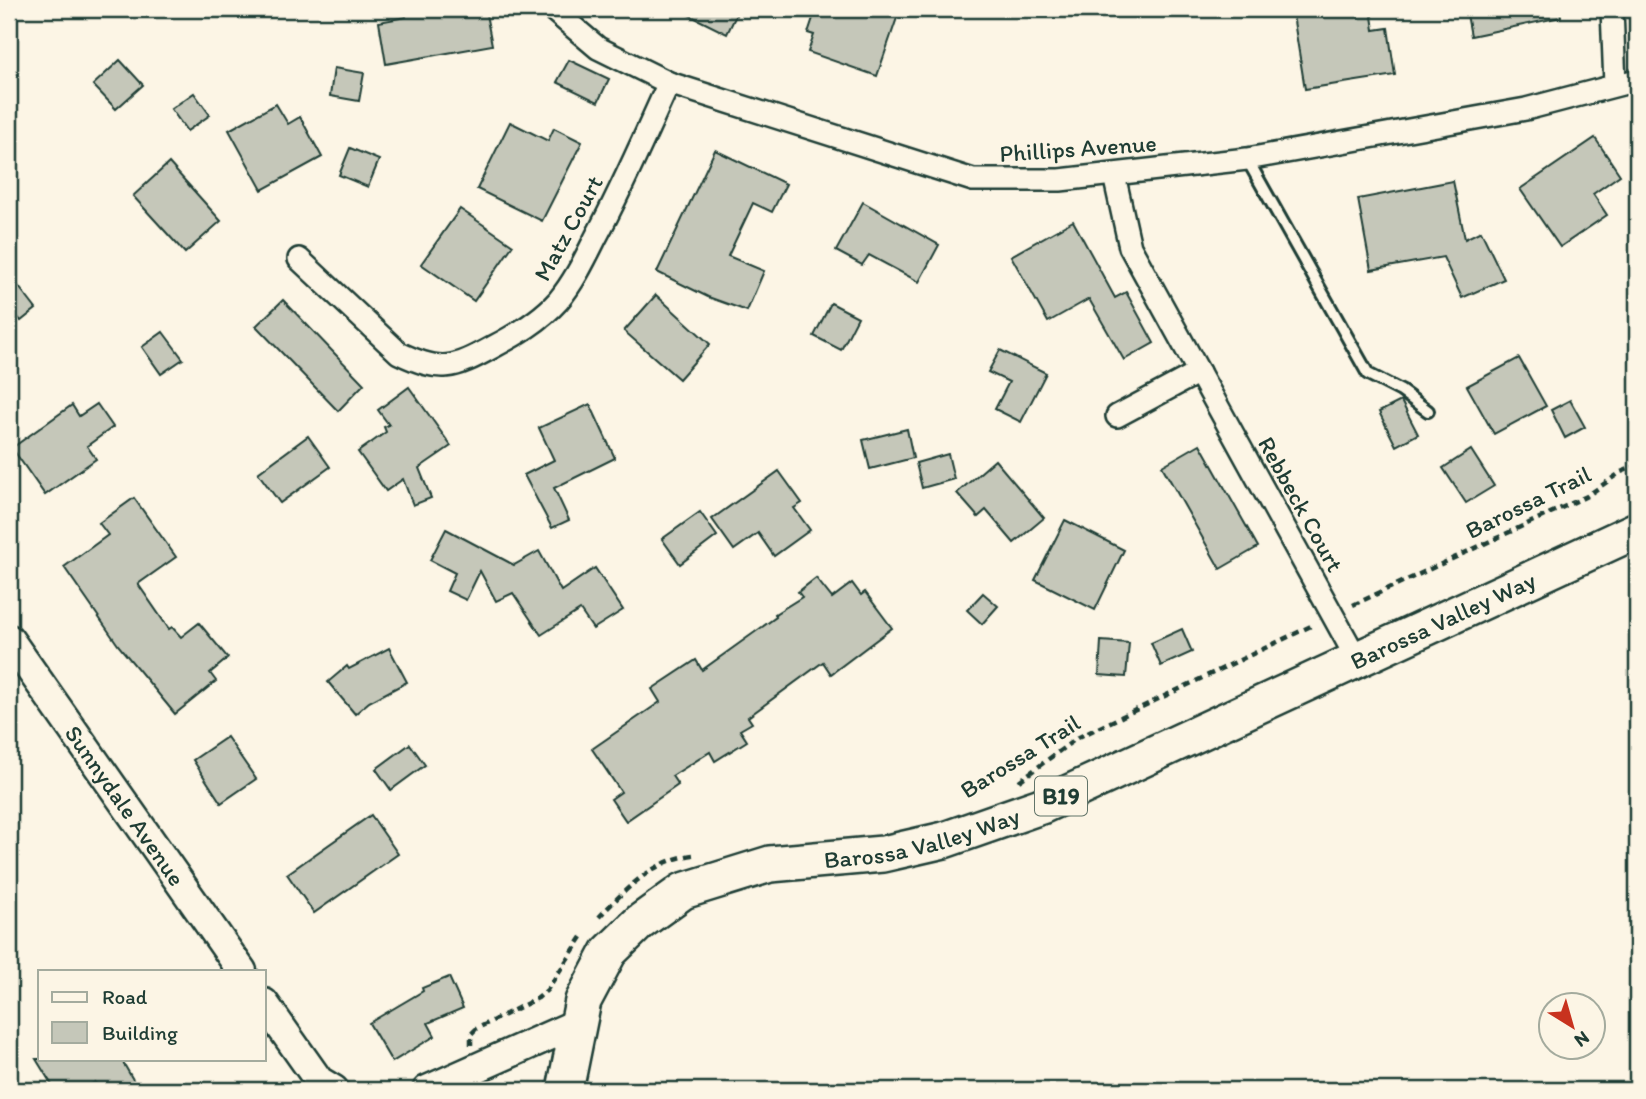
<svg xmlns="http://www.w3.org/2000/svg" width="1646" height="1099" font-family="Itim,sans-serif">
<rect width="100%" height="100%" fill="#fcf5e5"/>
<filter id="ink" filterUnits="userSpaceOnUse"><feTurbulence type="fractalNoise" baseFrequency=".0143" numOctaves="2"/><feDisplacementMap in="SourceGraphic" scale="14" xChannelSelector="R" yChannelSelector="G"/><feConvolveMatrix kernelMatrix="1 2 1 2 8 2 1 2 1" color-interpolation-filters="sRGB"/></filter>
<g filter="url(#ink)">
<!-- building -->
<g fill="#c5c7b9" stroke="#1f3d34" stroke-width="2">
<path d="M 418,9 L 485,9 L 492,45 L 386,64 L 379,22 L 406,17 L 405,11 Z"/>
<path d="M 677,9 L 739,9 L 727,34 Z"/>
<path d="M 816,9 L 900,9 L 877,76 L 808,52 L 814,35 L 808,33 Z"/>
<path d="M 1332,9 L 1371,9 L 1374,30 L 1388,28 L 1395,75 L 1305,89 L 1293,15 Z"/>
<path d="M 1466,9 L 1560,9 L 1561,17 L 1471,36 Z"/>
<path d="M 120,60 L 143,85 L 116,109 L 93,85 Z"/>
<path d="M 569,60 L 609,79 L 598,102 L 557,82 Z"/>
<path d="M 334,68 L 364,73 L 359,101 L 330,96 Z"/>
<path d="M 194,93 L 210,115 L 187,131 L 171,109 Z"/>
<path d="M 276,104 L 288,124 L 300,117 L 322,157 L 262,190 L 229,130 Z"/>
<path d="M 510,122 L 548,141 L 554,128 L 582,142 L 542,221 L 477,189 Z"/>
<path d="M 1595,138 L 1620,175 L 1593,194 L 1607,215 L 1560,247 L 1520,189 Z"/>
<path d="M 350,148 L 379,160 L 368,187 L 339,175 Z"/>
<path d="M 715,150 L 786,184 L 772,212 L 753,203 L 728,256 L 764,271 L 747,311 L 708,297 L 657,272 Z"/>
<path d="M 169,163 L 221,221 L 185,253 L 133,196 Z"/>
<path d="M 1453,181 L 1465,239 L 1481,231 L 1504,279 L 1462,298 L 1443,257 L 1371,270 L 1358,199 Z"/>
<path d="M 863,202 L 939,245 L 919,282 L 869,255 L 862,265 L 836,251 Z"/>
<path d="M 460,209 L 513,245 L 474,301 L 421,264 Z"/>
<path d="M 1073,221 L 1115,298 L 1126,292 L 1154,343 L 1124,360 L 1089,299 L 1048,322 L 1011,256 Z"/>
<path d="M 9,274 L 36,309 L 21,321 L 9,306 Z"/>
<path d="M 656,295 L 710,344 L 679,379 L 624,331 Z"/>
<path d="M 283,300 L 364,384 L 338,411 L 256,326 Z"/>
<path d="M 831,303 L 858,317 L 841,350 L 814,336 Z"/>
<path d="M 163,332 L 183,359 L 161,374 L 142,347 Z"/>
<path d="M 1000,350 L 1046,373 L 1021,422 L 995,409 L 1009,382 L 988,372 Z"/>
<path d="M 1519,358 L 1546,406 L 1494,434 L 1467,386 Z"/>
<path d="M 409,387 L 451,446 L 419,468 L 431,498 L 413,505 L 403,479 L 386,491 L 358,452 L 386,432 L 384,427 L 389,425 L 378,410 Z"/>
<path d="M 1570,400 L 1585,427 L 1565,438 L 1551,410 Z"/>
<path d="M 1401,401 L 1418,434 L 1396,446 L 1379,412 Z"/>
<path d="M 97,404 L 113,427 L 87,446 L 96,459 L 45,495 L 12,448 L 72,405 L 79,416 Z"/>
<path d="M 590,404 L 615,458 L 554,488 L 569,520 L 552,528 L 524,475 L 554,460 L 539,428 Z"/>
<path d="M 907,429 L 913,458 L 870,469 L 863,440 Z"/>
<path d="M 308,436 L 330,467 L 280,503 L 258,473 Z"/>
<path d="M 1200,444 L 1258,547 L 1220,569 L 1162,466 Z"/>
<path d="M 1471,450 L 1494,486 L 1466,503 L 1443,468 Z"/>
<path d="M 948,454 L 954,479 L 922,488 L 916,463 Z"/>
<path d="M 995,460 L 1044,518 L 1014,543 L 986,510 L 978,517 L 957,493 Z"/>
<path d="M 779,471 L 802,503 L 794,508 L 810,530 L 774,556 L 758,533 L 734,550 L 712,519 Z"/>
<path d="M 134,498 L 176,557 L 138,584 L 169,629 L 172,627 L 181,637 L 199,623 L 228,658 L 210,673 L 216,681 L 175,714 L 118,645 L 64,567 L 108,535 L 99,523 Z"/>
<path d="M 700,512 L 717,536 L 680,564 L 662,539 Z"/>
<path d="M 1065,520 L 1124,550 L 1095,610 L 1035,580 Z"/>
<path d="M 446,529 L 514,565 L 539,551 L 561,591 L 595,568 L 623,610 L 593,629 L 580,610 L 541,635 L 513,593 L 496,601 L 480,571 L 466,600 L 447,591 L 455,573 L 430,560 Z"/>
<path d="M 816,578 L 832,598 L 852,583 L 861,595 L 865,592 L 892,628 L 831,674 L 823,662 L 748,717 L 752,723 L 740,730 L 747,741 L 715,761 L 710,752 L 672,776 L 678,785 L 626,821 L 611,799 L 621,792 L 592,749 L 660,702 L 652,689 L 696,660 L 702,670 L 776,617 L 775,614 L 802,597 L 798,592 Z"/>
<path d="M 983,593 L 998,606 L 982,624 L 967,610 Z"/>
<path d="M 1182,629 L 1192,652 L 1161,666 L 1151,643 Z"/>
<path d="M 1101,641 L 1129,643 L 1126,677 L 1099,675 Z"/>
<path d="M 389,648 L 407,682 L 369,702 L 355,714 L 328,682 L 347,666 L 349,669 Z"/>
<path d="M 227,737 L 256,779 L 221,803 L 193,760 Z"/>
<path d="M 410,744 L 425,765 L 391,790 L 376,769 Z"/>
<path d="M 371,815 L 398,854 L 314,913 L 287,874 Z"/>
<path d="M 449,977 L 463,1008 L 428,1023 L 435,1036 L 392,1062 L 369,1023 L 423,991 L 422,988 Z"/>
<path d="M 36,1059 L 121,1059 L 139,1090 L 100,1090 L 95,1082 L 81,1090 L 55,1090 Z"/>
</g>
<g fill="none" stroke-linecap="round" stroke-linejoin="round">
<defs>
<path id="service" d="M 1247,159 L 1368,374 L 1401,391 L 1428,411"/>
<g id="minor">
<path d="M 552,9 L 598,48 L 669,83 L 973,180 L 1060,180 L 1247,159 L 1526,109 L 1637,80"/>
<path d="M 1612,9 L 1615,85"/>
<path d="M 1114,175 L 1130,247 L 1358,661"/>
<path d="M 299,259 L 399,353 C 441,373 453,369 493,347 C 516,335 540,321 558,301 C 574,282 585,259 596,237 C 623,187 645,135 669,83"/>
<path d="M 1117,416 L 1199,372"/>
</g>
<g id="tertiary">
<path id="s1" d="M 9,639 L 242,971"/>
<path d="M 264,1003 L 319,1081 L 334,1090"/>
<path d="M 427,1090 L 578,1023"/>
</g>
<g id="primary">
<path id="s2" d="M 565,1090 L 583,1001 L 609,952 L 640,922 L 683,891 L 770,864 L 883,854 L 944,840 L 1041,806 L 1637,530"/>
</g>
</defs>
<!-- service casing -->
<use href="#service" stroke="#1f3d34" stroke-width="16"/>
<!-- minor casing -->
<use href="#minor" stroke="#1f3d34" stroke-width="26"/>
<!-- tertiary casing -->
<use href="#tertiary" stroke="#1f3d34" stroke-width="33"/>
<!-- primary casing -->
<use href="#primary" stroke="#1f3d34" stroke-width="40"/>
<!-- path -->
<g stroke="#1f3d34" stroke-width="4.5" stroke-dasharray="7 5" stroke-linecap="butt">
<path d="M 1353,605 L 1587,496 L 1621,472 L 1637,466"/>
<path d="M 1019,781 L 1077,738 L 1313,625"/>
<path d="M 599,917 C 626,889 654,859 694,855"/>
<path d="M 471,1045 L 471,1034 L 476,1029 L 538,998 L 547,990 L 582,937"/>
</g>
<!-- service -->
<use href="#service" stroke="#fcf5e5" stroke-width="10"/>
<!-- minor -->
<use href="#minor" stroke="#fcf5e5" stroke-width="21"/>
<!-- tertiary -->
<use href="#tertiary" stroke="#fcf5e5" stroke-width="28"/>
<!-- primary -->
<use href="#primary" stroke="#fcf5e5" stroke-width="35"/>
</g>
</g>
<g text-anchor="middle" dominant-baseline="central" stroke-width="5" stroke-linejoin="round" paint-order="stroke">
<!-- shield labels -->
<rect fill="#fcf5e5" stroke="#617469" stroke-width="2" x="1035" y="776.5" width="52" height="39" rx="5"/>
<g font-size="23" font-weight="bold" fill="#1f3d34">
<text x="1061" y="796">B19</text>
</g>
<!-- street labels -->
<g font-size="24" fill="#1f3d34" stroke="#fcf5e5">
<text transform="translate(1078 148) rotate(-4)">Phillips Avenue</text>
<text transform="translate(568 228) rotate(-61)">Matz Court</text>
<text transform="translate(1528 502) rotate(-26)">Barossa Trail</text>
<text transform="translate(1301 504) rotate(61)">Rebbeck Court</text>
<text stroke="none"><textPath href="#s2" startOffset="1055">Barossa Valley Way</textPath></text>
<text transform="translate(1020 756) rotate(-32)">Barossa Trail</text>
<text stroke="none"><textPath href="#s1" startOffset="203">Sunnydale Avenue</textPath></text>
<text stroke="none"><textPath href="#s2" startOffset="488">Barossa Valley Way</textPath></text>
</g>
</g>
<!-- margin -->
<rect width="1646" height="1099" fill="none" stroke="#fcf5e5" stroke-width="35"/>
<rect x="18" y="18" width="1611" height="1064" fill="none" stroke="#1f3d34" stroke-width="2.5" filter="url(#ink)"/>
<!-- legend -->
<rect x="38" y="970" width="228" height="91" fill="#fcf5e5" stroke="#a4ab9e" stroke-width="2"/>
<rect x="52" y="992" width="35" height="10" fill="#fcf5e5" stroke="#a4ab9e" stroke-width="2"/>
<text x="102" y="1004" font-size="21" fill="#1f3d34">Road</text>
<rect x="52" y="1022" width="35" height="21" fill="#c5c7b9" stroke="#a4ab9e" stroke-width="2"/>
<text x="102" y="1040" font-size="21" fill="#1f3d34">Building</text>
<!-- north arrow -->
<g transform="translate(1572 1026) rotate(143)"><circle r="33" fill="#fcf5e5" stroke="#a4ab9e" stroke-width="2"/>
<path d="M0-5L12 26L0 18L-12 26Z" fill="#c8321e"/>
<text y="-10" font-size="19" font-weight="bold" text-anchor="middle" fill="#1f3d34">N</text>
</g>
</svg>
